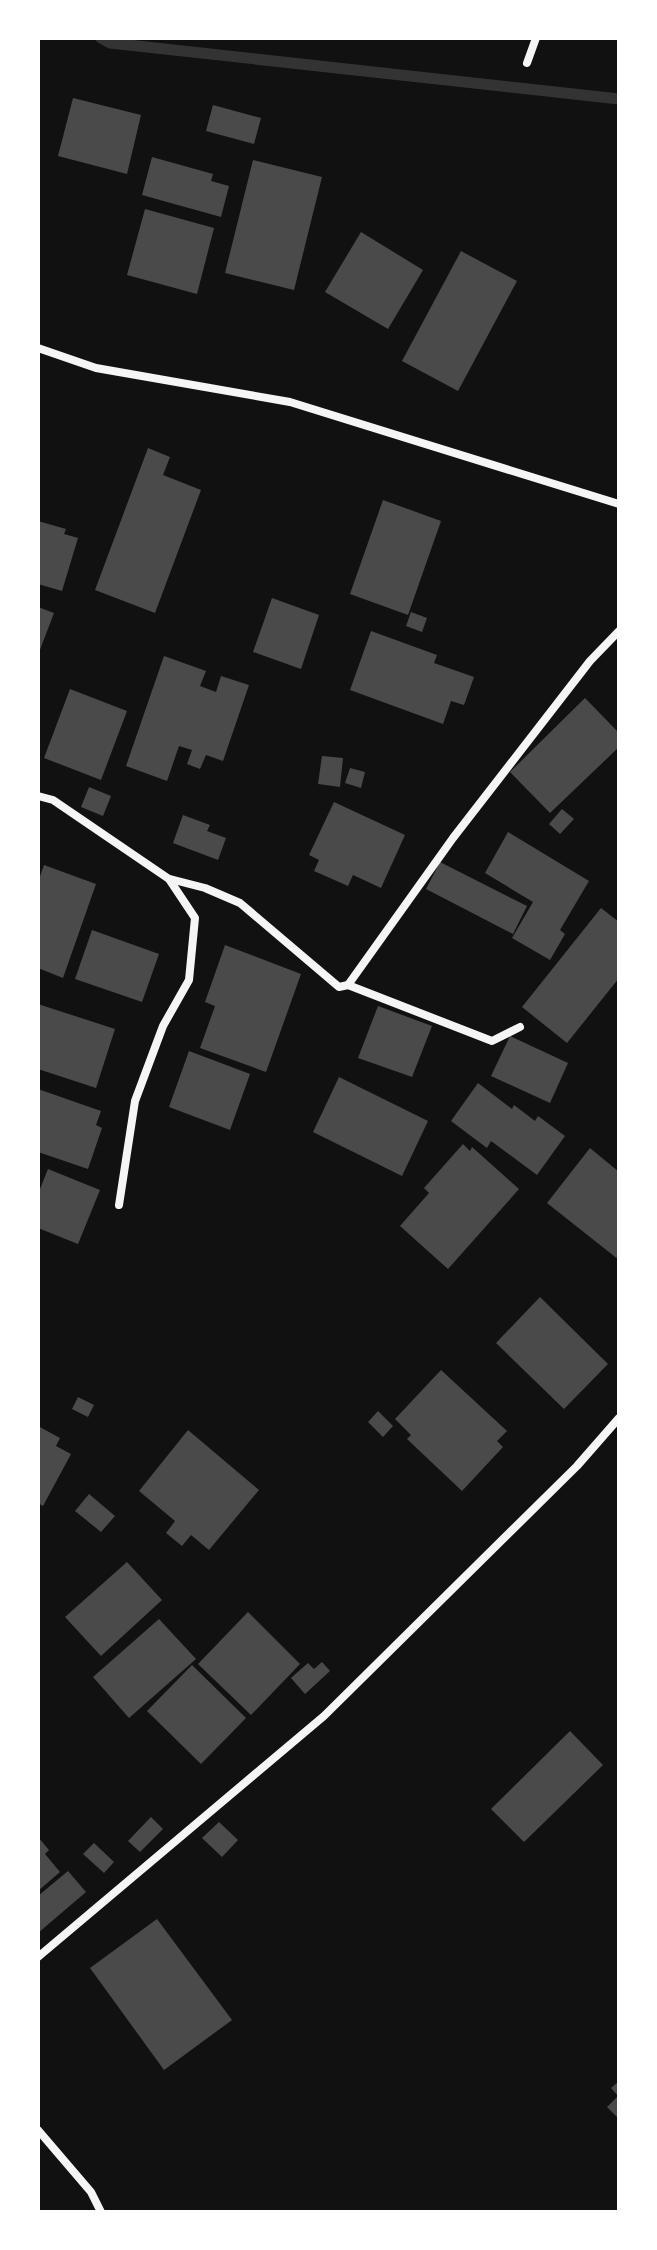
<svg xmlns="http://www.w3.org/2000/svg" width="657" height="2250" font-family="'Playfair Display',serif">
<rect width="100%" height="100%" fill="#111"/>
<g fill="none" stroke-linecap="round" stroke-linejoin="round">
<!-- stream -->
<path stroke="#333" stroke-width="11" d="M 101,38 L 110,43 L 619,99"/>
</g>
<!-- building -->
<g fill="#4a4a4a">
<path d="M 73,98 L 141,115 L 127,174 L 58,156 Z"/>
<path d="M 213,105 L 261,118 L 254,144 L 206,131 Z"/>
<path d="M 152,157 L 213,174 L 211,181 L 229,186 L 221,217 L 142,195 Z"/>
<path d="M 253,160 L 322,177 L 294,290 L 225,273 Z"/>
<path d="M 145,209 L 214,228 L 197,294 L 127,275 Z"/>
<path d="M 361,232 L 423,270 L 388,329 L 325,292 Z"/>
<path d="M 461,251 L 517,281 L 458,391 L 402,361 Z"/>
<path d="M 148,448 L 170,457 L 163,475 L 201,490 L 155,613 L 95,590 Z"/>
<path d="M 383,500 L 441,521 L 408,615 L 350,594 Z"/>
<path d="M 38,521 L 66,529 L 64,534 L 78,538 L 62,591 L 38,584 Z"/>
<path d="M 272,598 L 319,615 L 301,669 L 253,652 Z"/>
<path d="M 38,607 L 54,613 L 38,655 Z"/>
<path d="M 411,612 L 427,618 L 422,632 L 406,626 Z"/>
<path d="M 371,631 L 437,655 L 434,663 L 474,677 L 464,705 L 451,701 L 443,724 L 350,690 Z"/>
<path d="M 164,656 L 206,671 L 200,686 L 216,692 L 221,676 L 249,685 L 223,761 L 206,755 L 200,769 L 187,764 L 192,750 L 179,746 L 167,781 L 126,766 Z"/>
<path d="M 70,689 L 127,711 L 101,780 L 44,758 Z"/>
<path d="M 585,698 L 619,733 L 619,747 L 550,813 L 510,772 Z"/>
<path d="M 322,756 L 343,758 L 340,787 L 318,784 Z"/>
<path d="M 350,768 L 365,772 L 361,788 L 345,783 Z"/>
<path d="M 89,787 L 111,796 L 103,816 L 81,807 Z"/>
<path d="M 334,802 L 405,835 L 381,888 L 353,875 L 348,886 L 314,871 L 319,860 L 309,855 Z"/>
<path d="M 562,809 L 574,819 L 560,834 L 549,824 Z"/>
<path d="M 183,815 L 210,825 L 207,831 L 226,838 L 218,860 L 173,843 Z"/>
<path d="M 508,832 L 589,881 L 560,930 L 565,934 L 550,960 L 512,938 L 533,902 L 485,873 Z"/>
<path d="M 440,862 L 527,906 L 513,934 L 426,889 Z"/>
<path d="M 44,865 L 96,884 L 63,978 L 38,968 L 38,882 Z"/>
<path d="M 601,908 L 619,922 L 619,978 L 567,1043 L 522,1007 Z"/>
<path d="M 92,930 L 159,954 L 142,1002 L 75,979 Z"/>
<path d="M 225,945 L 301,974 L 266,1072 L 200,1048 L 215,1006 L 205,1002 Z"/>
<path d="M 38,1004 L 115,1029 L 96,1088 L 38,1069 Z"/>
<path d="M 378,1006 L 432,1026 L 412,1077 L 358,1058 Z"/>
<path d="M 510,1036 L 568,1063 L 550,1103 L 491,1076 Z"/>
<path d="M 189,1051 L 250,1074 L 230,1130 L 169,1107 Z"/>
<path d="M 339,1077 L 428,1121 L 402,1176 L 313,1132 Z"/>
<path d="M 478,1083 L 512,1109 L 514,1105 L 535,1121 L 538,1116 L 565,1136 L 537,1175 L 491,1141 L 487,1148 L 451,1121 Z"/>
<path d="M 38,1089 L 101,1111 L 96,1125 L 102,1128 L 88,1169 L 38,1152 Z"/>
<path d="M 463,1144 L 470,1151 L 472,1147 L 519,1189 L 448,1269 L 400,1226 L 429,1193 L 424,1188 Z"/>
<path d="M 590,1148 L 619,1172 L 619,1260 L 547,1203 Z"/>
<path d="M 48,1169 L 100,1190 L 78,1244 L 38,1228 L 38,1194 Z"/>
<path d="M 540,1297 L 608,1364 L 564,1409 L 496,1343 Z"/>
<path d="M 441,1370 L 507,1431 L 497,1441 L 503,1447 L 462,1491 L 407,1439 L 411,1435 L 395,1419 Z"/>
<path d="M 78,1397 L 94,1405 L 88,1417 L 72,1409 Z"/>
<path d="M 378,1411 L 393,1426 L 383,1437 L 368,1422 Z"/>
<path d="M 38,1426 L 60,1438 L 56,1446 L 71,1454 L 43,1506 L 38,1503 Z"/>
<path d="M 188,1430 L 259,1490 L 209,1550 L 191,1535 L 182,1546 L 166,1533 L 175,1521 L 139,1491 Z"/>
<path d="M 89,1494 L 115,1516 L 101,1532 L 75,1511 Z"/>
<path d="M 127,1562 L 162,1600 L 101,1656 L 65,1617 Z"/>
<path d="M 248,1612 L 300,1664 L 251,1715 L 198,1664 Z"/>
<path d="M 159,1619 L 196,1659 L 129,1718 L 93,1677 Z"/>
<path d="M 322,1662 L 330,1671 L 305,1694 L 291,1678 L 308,1663 L 314,1669 Z"/>
<path d="M 192,1665 L 246,1718 L 201,1764 L 147,1711 Z"/>
<path d="M 570,1731 L 603,1765 L 524,1842 L 491,1809 Z"/>
<path d="M 151,1817 L 163,1829 L 140,1852 L 128,1841 Z"/>
<path d="M 219,1822 L 238,1840 L 222,1857 L 202,1838 Z"/>
<path d="M 38,1837 L 49,1850 L 45,1854 L 60,1872 L 38,1891 Z"/>
<path d="M 94,1843 L 114,1862 L 104,1873 L 83,1854 Z"/>
<path d="M 68,1871 L 86,1892 L 38,1933 L 38,1896 Z"/>
<path d="M 157,1919 L 232,2020 L 164,2070 L 90,1968 Z"/>
<path d="M 619,2081 L 619,2119 L 607,2107 L 618,2096 L 611,2088 Z"/>
</g>
<g fill="none" stroke-linecap="round" stroke-linejoin="round">
<!-- minor -->
<g stroke="#f5f5f5" stroke-width="8">
<path d="M 527,63 L 536,38"/>
<path d="M 38,348 L 96,368 L 290,402 L 619,504"/>
<path d="M 38,796 L 53,800 L 169,879 L 195,918 L 189,980 L 163,1026 L 135,1101 L 119,1205"/>
<path d="M 170,879 L 205,888 L 240,903 L 339,987 L 348,985 L 492,1041 L 520,1027"/>
<path d="M 348,985 L 453,838 L 590,661 L 619,631"/>
<path d="M 38,1957 L 324,1716 L 577,1466 L 619,1418"/>
<path d="M 38,2130 L 91,2192 L 101,2212"/>
</g>
</g>
<!-- border -->
<rect width="657" height="2250" fill="none" stroke="#ffffff" stroke-width="80"/>
</svg>
